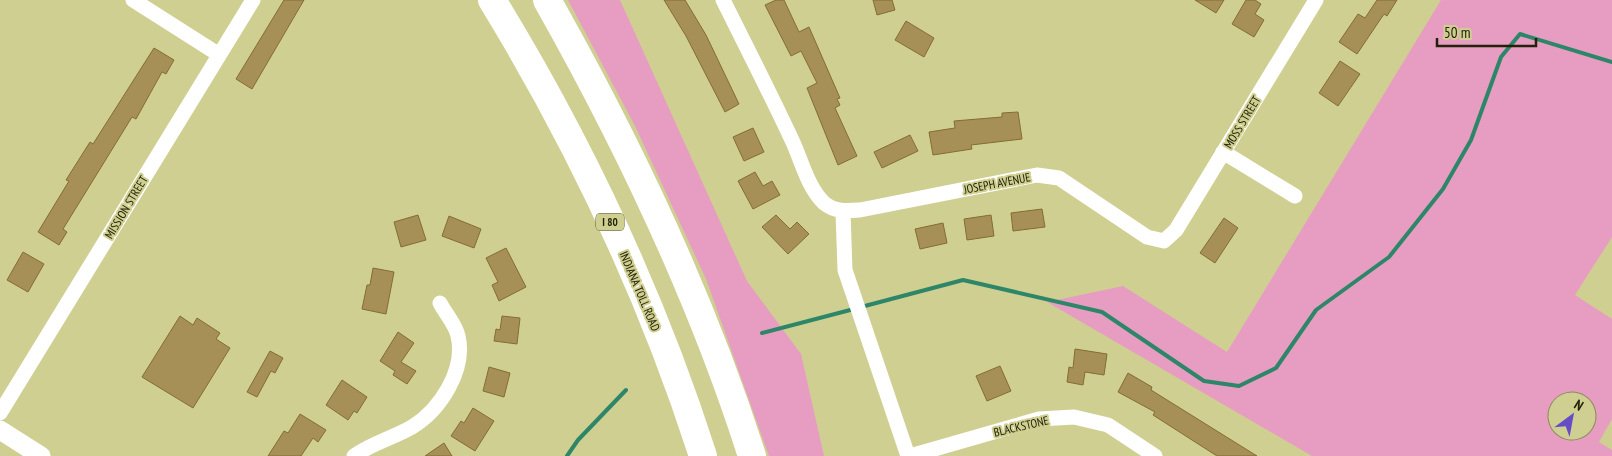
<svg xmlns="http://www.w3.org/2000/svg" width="1612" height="456" font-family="'PT Sans Narrow',sans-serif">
<rect width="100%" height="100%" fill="#cfcf91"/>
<!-- green -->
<g fill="#e79dc2" fill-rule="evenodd">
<path d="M 568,0 L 620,0 L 747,281 L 801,354 L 824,456 L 769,456 L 706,279 L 635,126 Z"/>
<path d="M 1441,0 L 1612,0 L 1612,237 L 1575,295 L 1612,319 L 1612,419 L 1599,442 L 1612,450 L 1612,456 L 1312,456 L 1047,302 L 1123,286 L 1227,352 ZM 1557,401 L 1587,401 L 1587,431 L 1557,431 Z"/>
</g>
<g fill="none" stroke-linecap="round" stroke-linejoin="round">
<!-- stream -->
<g stroke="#2e8669" stroke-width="4">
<path d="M 861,307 L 963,280 L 1102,312 L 1204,381 L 1239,386 L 1276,368 L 1316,310 L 1389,257 L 1443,189 L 1471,140 L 1501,57 L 1520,34 L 1612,62"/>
<path d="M 762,333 L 854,309"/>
<path d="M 567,456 L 578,440 L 626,390"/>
</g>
</g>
<!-- building -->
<g fill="#a79057" stroke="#836d33">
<path d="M 284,0 L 304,0 L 252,89 L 236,79 Z"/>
<path d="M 664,0 L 685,0 L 706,35 L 739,104 L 725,112 L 686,36 Z"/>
<path d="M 776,0 L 784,0 L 799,32 L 809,27 L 840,98 L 837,99 L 840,105 L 835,108 L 857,156 L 838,165 L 807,88 L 817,83 L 801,51 L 791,56 L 765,5 Z"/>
<path d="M 873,0 L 892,0 L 895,10 L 877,15 Z"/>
<path d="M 1195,0 L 1224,0 L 1216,13 Z"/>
<path d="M 1246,0 L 1255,0 L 1261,4 L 1255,14 L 1264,20 L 1254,37 L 1232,24 Z"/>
<path d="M 1377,0 L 1397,0 L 1387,16 L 1384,14 L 1357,54 L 1339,42 L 1358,14 L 1365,18 Z"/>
<path d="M 906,21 L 934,38 L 924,57 L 895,40 Z"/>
<path d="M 154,48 L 174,60 L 166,74 L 162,72 L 136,119 L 132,117 L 63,229 L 67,232 L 59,245 L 38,232 L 69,181 L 66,180 L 90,142 L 93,144 Z"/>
<path d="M 1340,61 L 1360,74 L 1338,106 L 1319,93 Z"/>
<path d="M 1018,112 L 1022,139 L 971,145 L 972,149 L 933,155 L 929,132 L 955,128 L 954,121 L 1002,117 L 1002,113 Z"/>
<path d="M 753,128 L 764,152 L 744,161 L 733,137 Z"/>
<path d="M 910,135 L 918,151 L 882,168 L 874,152 Z"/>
<path d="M 755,172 L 763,186 L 772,181 L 780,195 L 753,209 L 738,181 Z"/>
<path d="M 1042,209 L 1045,227 L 1013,231 L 1011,213 Z"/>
<path d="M 418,215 L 426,240 L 401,247 L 394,222 Z"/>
<path d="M 776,215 L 790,229 L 797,222 L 809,234 L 788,254 L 762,227 Z"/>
<path d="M 991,215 L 994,236 L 967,240 L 964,219 Z"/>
<path d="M 449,216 L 481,229 L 474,248 L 442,236 Z"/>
<path d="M 1224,218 L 1238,228 L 1215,263 L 1200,253 Z"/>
<path d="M 943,223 L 947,243 L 920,249 L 915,229 Z"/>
<path d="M 506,248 L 526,287 L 499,301 L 492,285 L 498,282 L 486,258 Z"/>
<path d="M 23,252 L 44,264 L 28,292 L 7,280 Z"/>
<path d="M 373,268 L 394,272 L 386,314 L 362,309 L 367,285 L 370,285 Z"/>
<path d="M 180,316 L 193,325 L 197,318 L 220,333 L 216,339 L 230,348 L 193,408 L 142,377 Z"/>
<path d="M 502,316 L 520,318 L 517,344 L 494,341 L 496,329 L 500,330 Z"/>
<path d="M 398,332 L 414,343 L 401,362 L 416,371 L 407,384 L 393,375 L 395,371 L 380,361 Z"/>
<path d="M 1075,349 L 1107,354 L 1104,375 L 1085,372 L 1083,385 L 1067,382 L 1069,367 L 1073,368 Z"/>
<path d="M 270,351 L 283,358 L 275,373 L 271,371 L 257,397 L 247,392 Z"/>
<path d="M 1000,366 L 1011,391 L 987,401 L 976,376 Z"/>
<path d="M 489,367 L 510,373 L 504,397 L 483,391 Z"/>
<path d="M 1128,373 L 1152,387 L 1151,390 L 1257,456 L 1217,456 L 1153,415 L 1155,412 L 1118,392 Z"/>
<path d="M 342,380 L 367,397 L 357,413 L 354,411 L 348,420 L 326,405 Z"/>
<path d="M 473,408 L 494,421 L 475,451 L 451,436 L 461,421 L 464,423 Z"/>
<path d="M 300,414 L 326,430 L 318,442 L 313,438 L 301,456 L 268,456 L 284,431 L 288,433 Z"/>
<path d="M 444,443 L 452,456 L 425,456 Z"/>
</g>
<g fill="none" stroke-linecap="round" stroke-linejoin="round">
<!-- minor -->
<g stroke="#fff" stroke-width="15">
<path d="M 133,0 L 218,54"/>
<path d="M 723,0 C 746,46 769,91 791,138 C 801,158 807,187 824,203 C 835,212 846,211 860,210 L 1037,175 L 1059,178 L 1147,237 L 1164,241 L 1176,230 L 1316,0"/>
<path d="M 1223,152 L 1295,196"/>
<path d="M 843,212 L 845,270 L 908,456"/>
<path d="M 0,413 L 253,0"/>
<path d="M 354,456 C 372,443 393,438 412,427 C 440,410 466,370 458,336 C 456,325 445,313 440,303"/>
<path d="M 910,456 L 1039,419 L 1074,417 L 1108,425 L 1155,456"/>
</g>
<!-- tertiary -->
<path stroke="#fff" stroke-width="19" d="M 0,430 L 41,456"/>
<!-- motorway -->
<g stroke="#fff" stroke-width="28">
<path d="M 492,0 C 579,142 652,297 703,456"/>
<path d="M 547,0 C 629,145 701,296 752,456"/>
</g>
</g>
<g text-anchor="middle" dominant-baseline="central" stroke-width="4" stroke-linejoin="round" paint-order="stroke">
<!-- shield labels -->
<rect fill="#cfcf91" stroke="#565632" stroke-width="1" x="596" y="213.5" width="28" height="17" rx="4"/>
<g font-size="11" font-weight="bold" fill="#222209">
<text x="610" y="222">I 80</text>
</g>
<!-- street labels -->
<g font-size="12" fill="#222209" stroke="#cfcf91">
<text transform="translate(1242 122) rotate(-59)">MOSS STREET</text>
<text transform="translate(997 183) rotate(-11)">JOSEPH AVENUE</text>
<text transform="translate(126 207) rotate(-59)">MISSION STREET</text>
<text transform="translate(640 291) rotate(67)">INDIANA TOLL ROAD</text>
<text transform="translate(1021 426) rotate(-13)">BLACKSTONE</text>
</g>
</g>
<!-- north arrow -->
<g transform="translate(1572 416) rotate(32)"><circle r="24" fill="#cfcf91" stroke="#8a8a5b"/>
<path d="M0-4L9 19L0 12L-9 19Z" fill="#664dc6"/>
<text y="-8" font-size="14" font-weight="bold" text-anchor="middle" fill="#222209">N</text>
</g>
<!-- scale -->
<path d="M1437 38v8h99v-8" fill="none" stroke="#222209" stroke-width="2.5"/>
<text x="1444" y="38" font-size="15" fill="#222209" stroke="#cfcf91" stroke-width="4" paint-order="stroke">50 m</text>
</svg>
